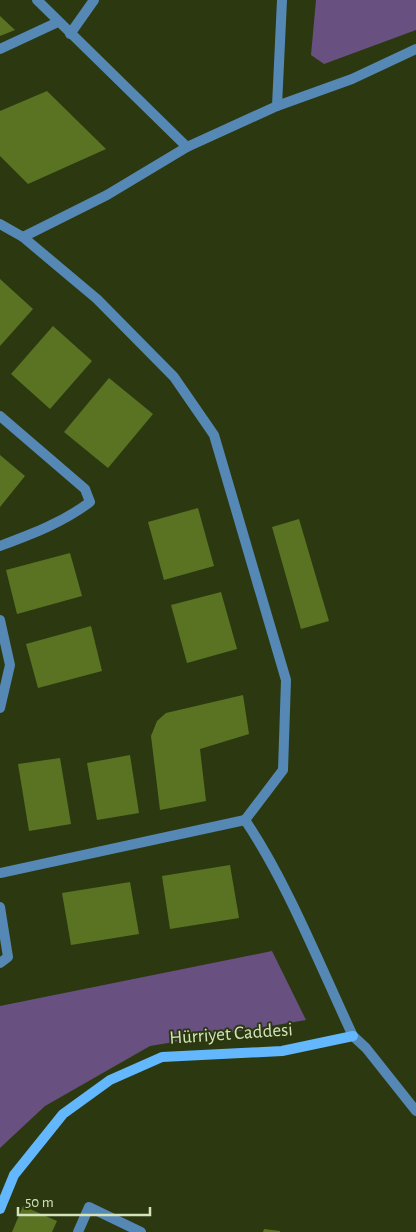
<svg xmlns="http://www.w3.org/2000/svg" width="416" height="1232" font-family="'Alegreya Sans',sans-serif">
<rect width="100%" height="100%" fill="#2c3910"/>
<!-- green -->
<g fill="#685181">
<path d="M 316,0 L 416,0 L 416,30 L 324,64 L 311,55 Z"/>
<path d="M 272,951 L 306,1020 L 150,1046 L 45,1106 L 0,1148 L 0,1006 Z"/>
</g>
<!-- building -->
<g fill="#597323">
<path d="M 0,16 L 15,30 L 0,36 Z"/>
<path d="M 47,91 L 106,149 L 28,184 L 0,156 L 0,111 Z"/>
<path d="M 0,279 L 33,309 L 0,346 Z"/>
<path d="M 53,326 L 92,361 L 50,409 L 11,374 Z"/>
<path d="M 109,378 L 153,414 L 108,468 L 64,432 Z"/>
<path d="M 0,455 L 25,476 L 0,507 Z"/>
<path d="M 198,508 L 214,566 L 164,580 L 148,522 Z"/>
<path d="M 299,519 L 329,621 L 301,629 L 272,527 Z"/>
<path d="M 70,553 L 82,596 L 17,614 L 6,570 Z"/>
<path d="M 221,592 L 237,649 L 187,663 L 171,605 Z"/>
<path d="M 91,626 L 102,671 L 38,688 L 26,644 Z"/>
<path d="M 243,695 L 249,734 L 200,749 L 206,801 L 160,810 L 151,736 L 157,721 L 166,713 Z"/>
<path d="M 130,755 L 139,813 L 97,820 L 87,763 Z"/>
<path d="M 60,758 L 71,824 L 29,831 L 18,764 Z"/>
<path d="M 230,865 L 239,918 L 170,929 L 162,876 Z"/>
<path d="M 130,882 L 139,934 L 71,945 L 62,893 Z"/>
<path d="M 23,1206 L 57,1221 L 52,1232 L 12,1232 Z"/>
<path d="M 264,1229 L 280,1231 L 280,1232 L 263,1232 Z"/>
</g>
<g fill="none" stroke-linecap="round" stroke-linejoin="round">
<!-- street -->
<g stroke="#5588b4" stroke-width="10">
<path d="M 37,0 L 187,147"/>
<path d="M 70,34 L 94,0"/>
<path d="M 0,49 L 58,22"/>
<path d="M 277,106 L 282,0"/>
<path d="M 0,224 L 23,237 L 97,299 L 174,377 L 214,435 L 286,680 L 283,770 L 245,820 C 288,884 320,966 353,1036 L 366,1048 L 416,1111"/>
<path d="M 23,237 L 107,195 L 187,147 L 277,106 L 352,79 L 416,49"/>
<path d="M 0,416 L 85,489 L 90,502 C 62,523 32,534 0,546"/>
<path d="M 0,620 L 10,665 L 0,708"/>
<path d="M 0,873 L 245,820"/>
<path d="M 0,907 L 8,957 L 0,963"/>
<path d="M 78,1232 L 89,1207 L 141,1232"/>
</g>
<!-- secondary -->
<path stroke="#63b7fd" stroke-width="10" d="M 0,1209 L 14,1175 L 63,1114 L 110,1080 L 162,1057 L 282,1051 L 353,1036"/>
</g>
<g text-anchor="middle" dominant-baseline="central" stroke-width="4" stroke-linejoin="round" paint-order="stroke">
<!-- street labels -->
<g font-size="19" fill="#d3e3bc" stroke="#2c3910">
<text transform="translate(231 1034) rotate(-4)">Hürriyet Caddesi</text>
</g>
</g>
<!-- scale -->
<path d="M18 1207v8h132v-8" fill="none" stroke="#d3e3bc" stroke-width="2.5"/>
<text x="25" y="1207" font-size="15" fill="#d3e3bc" stroke="#2c3910" stroke-width="4" paint-order="stroke">50 m</text>
</svg>
